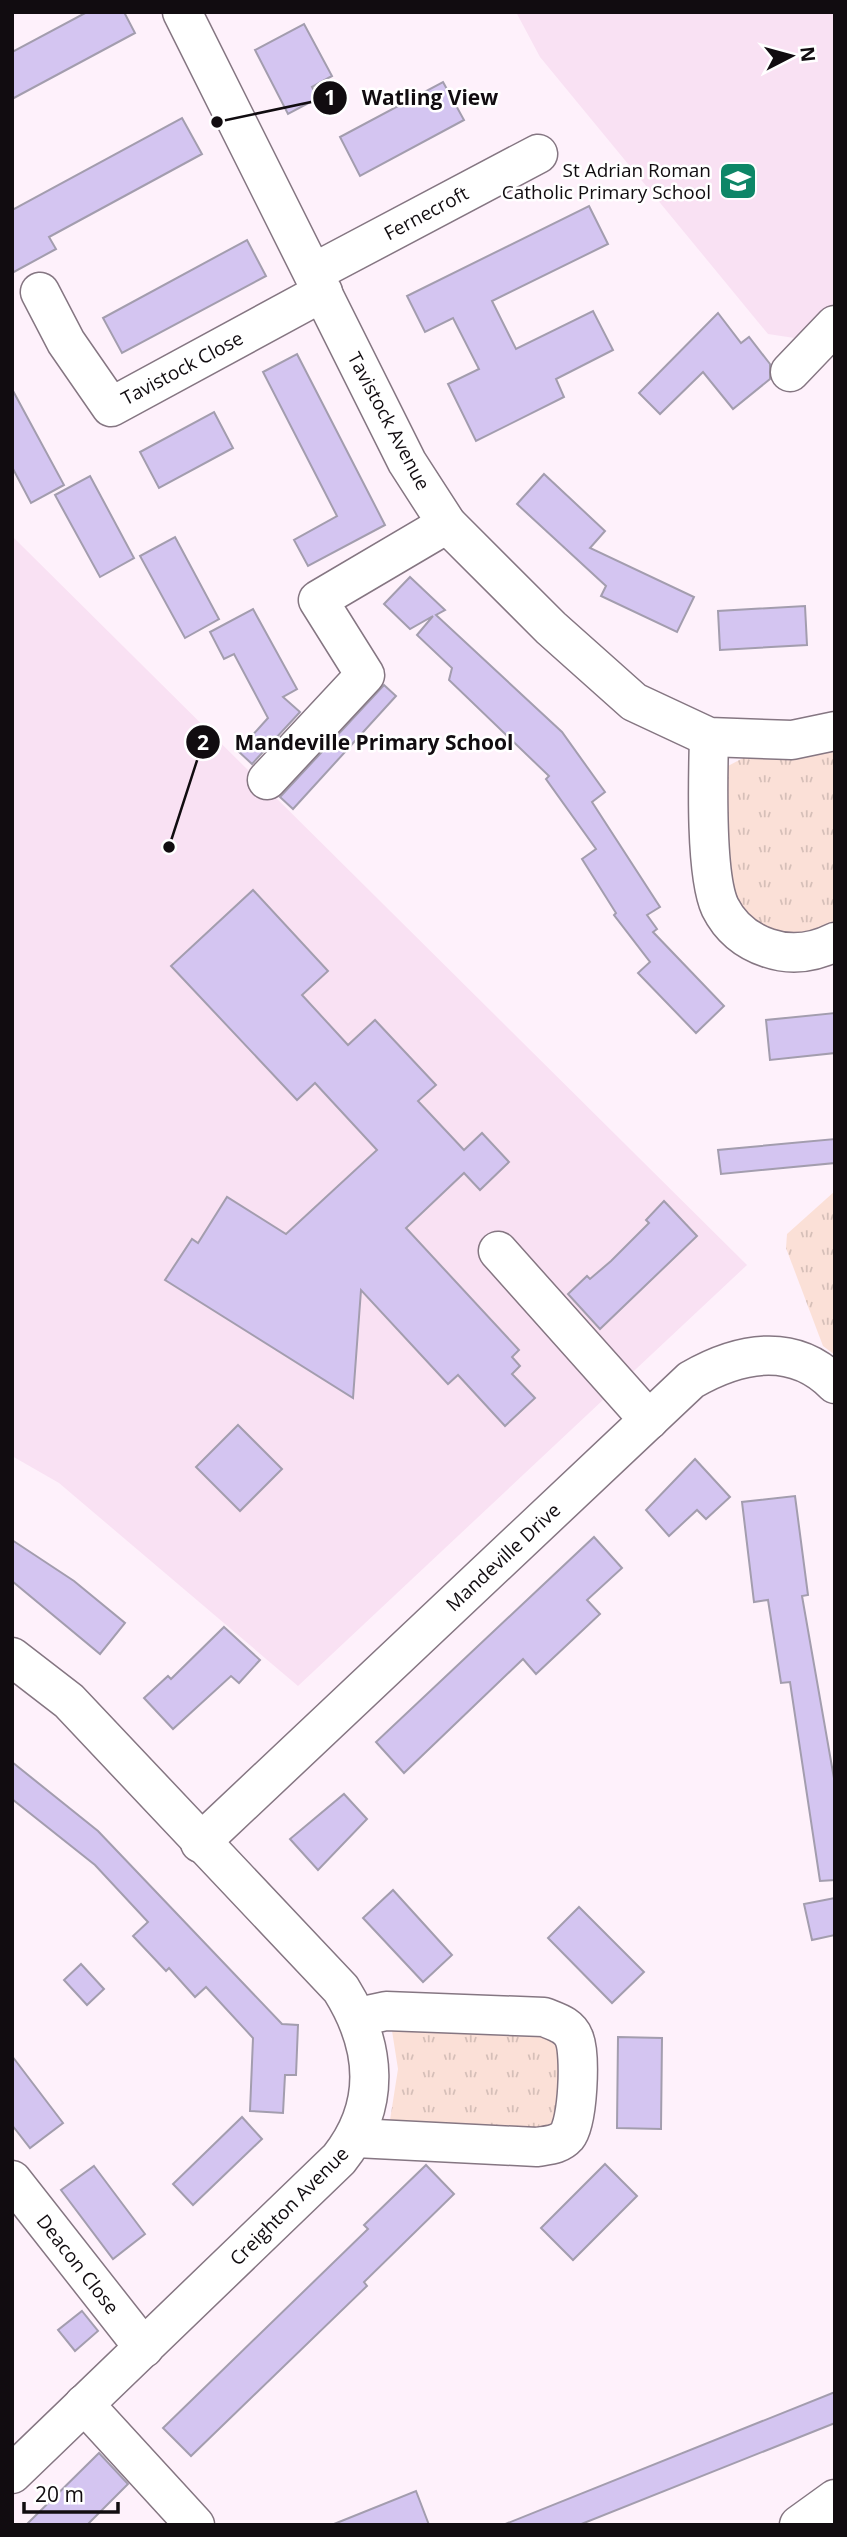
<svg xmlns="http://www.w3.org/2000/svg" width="847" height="2537" font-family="'Open Sans',sans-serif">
<defs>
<pattern id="grass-tufts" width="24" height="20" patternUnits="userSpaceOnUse" patternTransform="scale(1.75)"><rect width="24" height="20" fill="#fbe0d7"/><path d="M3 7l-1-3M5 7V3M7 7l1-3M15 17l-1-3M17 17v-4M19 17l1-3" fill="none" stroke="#d6bfb8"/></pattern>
</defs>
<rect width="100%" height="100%" fill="#fef1fb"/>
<!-- built -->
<g fill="#f9e1f3">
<path d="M 516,12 L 835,12 L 835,304 L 801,339 L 768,334 L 540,57 Z"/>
<path d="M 12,536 L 747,1265 L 298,1686 L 59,1483 L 12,1456 Z"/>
</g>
<!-- grass -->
<g fill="url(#grass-tufts)">
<path d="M 835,752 L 835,924 L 797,938 L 754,926 L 726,890 L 721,775 L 728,766 L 745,757 L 798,757 Z"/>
<path d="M 835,1191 L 835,1355 L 823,1346 L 786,1248 L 787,1234 Z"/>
<path d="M 390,2018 L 558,2030 L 568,2106 L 550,2133 L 388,2133 L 398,2069 Z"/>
</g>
<!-- building -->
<g fill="#d4c5f1" stroke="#a39dae" stroke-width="2">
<path d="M 87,12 L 124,12 L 135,33 L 12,99 L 12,52 Z"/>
<path d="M 304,24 L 332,76 L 312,87 L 318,98 L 288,114 L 255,50 Z"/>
<path d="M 443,82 L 464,120 L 360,176 L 340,137 Z"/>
<path d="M 182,118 L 202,154 L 49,237 L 56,249 L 12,273 L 12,210 Z"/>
<path d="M 589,206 L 608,244 L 492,301 L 516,349 L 593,311 L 613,350 L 556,379 L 564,397 L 476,441 L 448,384 L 479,369 L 453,318 L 425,332 L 407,296 Z"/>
<path d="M 247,240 L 266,276 L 122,353 L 103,318 Z"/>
<path d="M 718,313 L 741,343 L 749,337 L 770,364 L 770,379 L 733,409 L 703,372 L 660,414 L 639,393 Z"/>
<path d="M 297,354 L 385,525 L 308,566 L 294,540 L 337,516 L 263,372 Z"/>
<path d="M 12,389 L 64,485 L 31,503 L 12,467 Z"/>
<path d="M 214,412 L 233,448 L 159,488 L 140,452 Z"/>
<path d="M 544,474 L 605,531 L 590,548 L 694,597 L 677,632 L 601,596 L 606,586 L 517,504 Z"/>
<path d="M 90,476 L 134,558 L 100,577 L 55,495 Z"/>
<path d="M 175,537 L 219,619 L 185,638 L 140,556 Z"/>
<path d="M 410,577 L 445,610 L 436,615 L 562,732 L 605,792 L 592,802 L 660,907 L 647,915 L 657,929 L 653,932 L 724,1006 L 696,1033 L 638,973 L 650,962 L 614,915 L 616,913 L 582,859 L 596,849 L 546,779 L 549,776 L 449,680 L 452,668 L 417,635 L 433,616 L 410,629 L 384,604 Z"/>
<path d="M 805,606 L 807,645 L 720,650 L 718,611 Z"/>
<path d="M 253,609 L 297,689 L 283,697 L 300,712 L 252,764 L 238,751 L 268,718 L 234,654 L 224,659 L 210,632 Z"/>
<path d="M 384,685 L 396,696 L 293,809 L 280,797 Z"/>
<path d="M 253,890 L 328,971 L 302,995 L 348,1045 L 375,1020 L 436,1085 L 418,1101 L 464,1150 L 482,1133 L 509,1162 L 480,1190 L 464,1173 L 406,1228 L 519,1350 L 512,1357 L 520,1366 L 512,1374 L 535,1398 L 505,1426 L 458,1375 L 448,1384 L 361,1290 L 353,1398 L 165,1280 L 192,1239 L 198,1243 L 227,1197 L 286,1234 L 377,1150 L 315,1083 L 297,1100 L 171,966 Z"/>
<path d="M 835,1013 L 835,1053 L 770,1060 L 766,1020 Z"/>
<path d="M 835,1139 L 835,1163 L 721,1174 L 718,1150 Z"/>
<path d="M 664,1201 L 697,1236 L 600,1329 L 568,1294 L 587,1276 L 590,1279 L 611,1261 L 649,1223 L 646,1220 Z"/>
<path d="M 238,1425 L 282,1469 L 240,1511 L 196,1467 Z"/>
<path d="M 695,1459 L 730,1497 L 706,1519 L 697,1510 L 669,1536 L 646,1510 Z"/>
<path d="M 795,1496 L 808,1595 L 802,1596 L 835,1784 L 835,1880 L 820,1881 L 790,1682 L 781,1683 L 768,1600 L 754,1602 L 742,1502 Z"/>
<path d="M 594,1537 L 622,1568 L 587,1600 L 600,1614 L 536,1674 L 523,1659 L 404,1773 L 376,1742 Z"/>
<path d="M 12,1540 L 74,1581 L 125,1623 L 100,1654 L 12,1581 Z"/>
<path d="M 224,1627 L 260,1660 L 239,1683 L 231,1676 L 173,1729 L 144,1698 L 168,1676 L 171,1679 Z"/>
<path d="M 12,1762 L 98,1831 L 282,2024 L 298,2025 L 296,2075 L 285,2075 L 283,2113 L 250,2111 L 253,2038 L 206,1987 L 195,1997 L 169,1968 L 166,1971 L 133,1936 L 148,1922 L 95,1865 L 12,1799 Z"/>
<path d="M 344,1794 L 367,1819 L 318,1870 L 290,1839 Z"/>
<path d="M 393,1890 L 452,1955 L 423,1982 L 363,1918 Z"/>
<path d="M 835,1898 L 835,1935 L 812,1940 L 804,1904 Z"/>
<path d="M 579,1907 L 644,1972 L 612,2003 L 548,1938 Z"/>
<path d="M 81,1964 L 104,1989 L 87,2005 L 64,1980 Z"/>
<path d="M 618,2037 L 662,2038 L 661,2129 L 617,2128 Z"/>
<path d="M 12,2056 L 63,2123 L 30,2148 L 12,2125 Z"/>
<path d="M 242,2117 L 262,2139 L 193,2205 L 173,2184 Z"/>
<path d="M 605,2164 L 637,2196 L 573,2260 L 541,2228 Z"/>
<path d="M 426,2165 L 454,2194 L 364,2282 L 367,2286 L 191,2456 L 163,2428 L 368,2229 L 364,2225 Z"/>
<path d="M 94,2166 L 145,2234 L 113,2259 L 61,2190 Z"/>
<path d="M 82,2311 L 98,2331 L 75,2351 L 58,2330 Z"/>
<path d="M 835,2392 L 835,2423 L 579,2525 L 503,2525 Z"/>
<path d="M 99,2453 L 128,2484 L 87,2525 L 26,2525 Z"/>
<path d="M 416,2491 L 429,2525 L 334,2525 L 334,2524 Z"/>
</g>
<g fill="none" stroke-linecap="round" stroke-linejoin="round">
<defs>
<g id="minor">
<path d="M 182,12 L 407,462 L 447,524 L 551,628 L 634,702 L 709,737 L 792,740 L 835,731"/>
<path d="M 313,273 L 538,154"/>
<path d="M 40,292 L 66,342 L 111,407 L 323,292"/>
<path d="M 790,372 L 835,325"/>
<path d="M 709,737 C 708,776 705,874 720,907 C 730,927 747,941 768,948 C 791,956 813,953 835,942"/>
<path d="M 267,780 L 365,675 L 318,600 L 447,524"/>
<path d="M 498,1251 L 649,1420"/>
<path d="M 12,1657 L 69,1701 L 341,1989 C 376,2045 382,2105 339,2159 L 12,2474"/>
<path d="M 200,1843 L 691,1380 C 738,1353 793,1341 835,1384"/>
<path d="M 356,2138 L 537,2147 C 549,2145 559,2145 567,2136 C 578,2123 581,2054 574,2038 C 569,2025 556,2022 544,2017 L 386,2011 L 358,2017"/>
<path d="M 12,2180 L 144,2348"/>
<path d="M 84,2404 L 195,2525"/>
<path d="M 799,2525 L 835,2499"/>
</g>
</defs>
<!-- minor casing -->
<use href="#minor" stroke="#857682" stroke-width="41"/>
<!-- minor -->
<use href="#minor" stroke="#fff" stroke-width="38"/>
</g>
<!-- icons -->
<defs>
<symbol id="school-square" viewBox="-11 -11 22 22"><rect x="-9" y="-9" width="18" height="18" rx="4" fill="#0e8667" stroke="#fff"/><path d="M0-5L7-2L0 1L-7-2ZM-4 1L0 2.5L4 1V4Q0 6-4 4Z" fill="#fff"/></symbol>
</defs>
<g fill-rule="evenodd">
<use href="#school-square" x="716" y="159" width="44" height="44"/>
</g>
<g text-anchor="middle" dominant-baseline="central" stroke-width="5" stroke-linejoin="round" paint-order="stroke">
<!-- poi labels -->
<g font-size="19" fill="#110c10" stroke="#fff" text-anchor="end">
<text x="711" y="170">St Adrian Roman<tspan x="711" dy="22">Catholic Primary School</tspan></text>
</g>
<!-- street labels -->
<g font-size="19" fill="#110c10" stroke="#fff">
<text transform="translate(426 213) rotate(-28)">Fernecroft</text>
<text transform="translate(182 368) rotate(-28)">Tavistock Close</text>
<text transform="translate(389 421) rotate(62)">Tavistock Avenue</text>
<text transform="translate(503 1557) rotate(-43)">Mandeville Drive</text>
<text transform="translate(289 2206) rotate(-45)">Creighton Avenue</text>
<text transform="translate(78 2264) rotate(52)">Deacon Close</text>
</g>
</g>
<!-- callouts -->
<path fill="none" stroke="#110c10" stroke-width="2.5" d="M217 122L330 98M169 847L203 742"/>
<g fill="#110c10" stroke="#fff" stroke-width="2.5">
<circle cx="217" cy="122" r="7"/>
<circle cx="169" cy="847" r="7"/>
<circle cx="330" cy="98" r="18"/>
<circle cx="203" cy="742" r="18"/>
</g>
<g font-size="21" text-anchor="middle" font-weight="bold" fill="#fff">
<text x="330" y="105">1</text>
<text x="203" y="750">2</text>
</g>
<g font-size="21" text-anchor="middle" font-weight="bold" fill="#110c10" stroke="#fff" stroke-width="5" stroke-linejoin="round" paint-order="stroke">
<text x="430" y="105">Watling View</text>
<text x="374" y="750">Mandeville Primary School</text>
</g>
<!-- border -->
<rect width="847" height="2537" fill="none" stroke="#110c10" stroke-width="28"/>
<!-- north arrow -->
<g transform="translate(791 56) rotate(84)" stroke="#ffffff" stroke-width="5" paint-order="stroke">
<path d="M0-5L12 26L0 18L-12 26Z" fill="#110c10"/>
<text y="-10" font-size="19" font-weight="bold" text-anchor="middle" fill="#110c10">N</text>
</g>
<!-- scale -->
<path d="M24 2502v10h94v-10" fill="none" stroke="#110c10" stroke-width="3.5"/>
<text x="35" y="2502" font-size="21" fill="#110c10" stroke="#ffffff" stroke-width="5" paint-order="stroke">20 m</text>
</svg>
